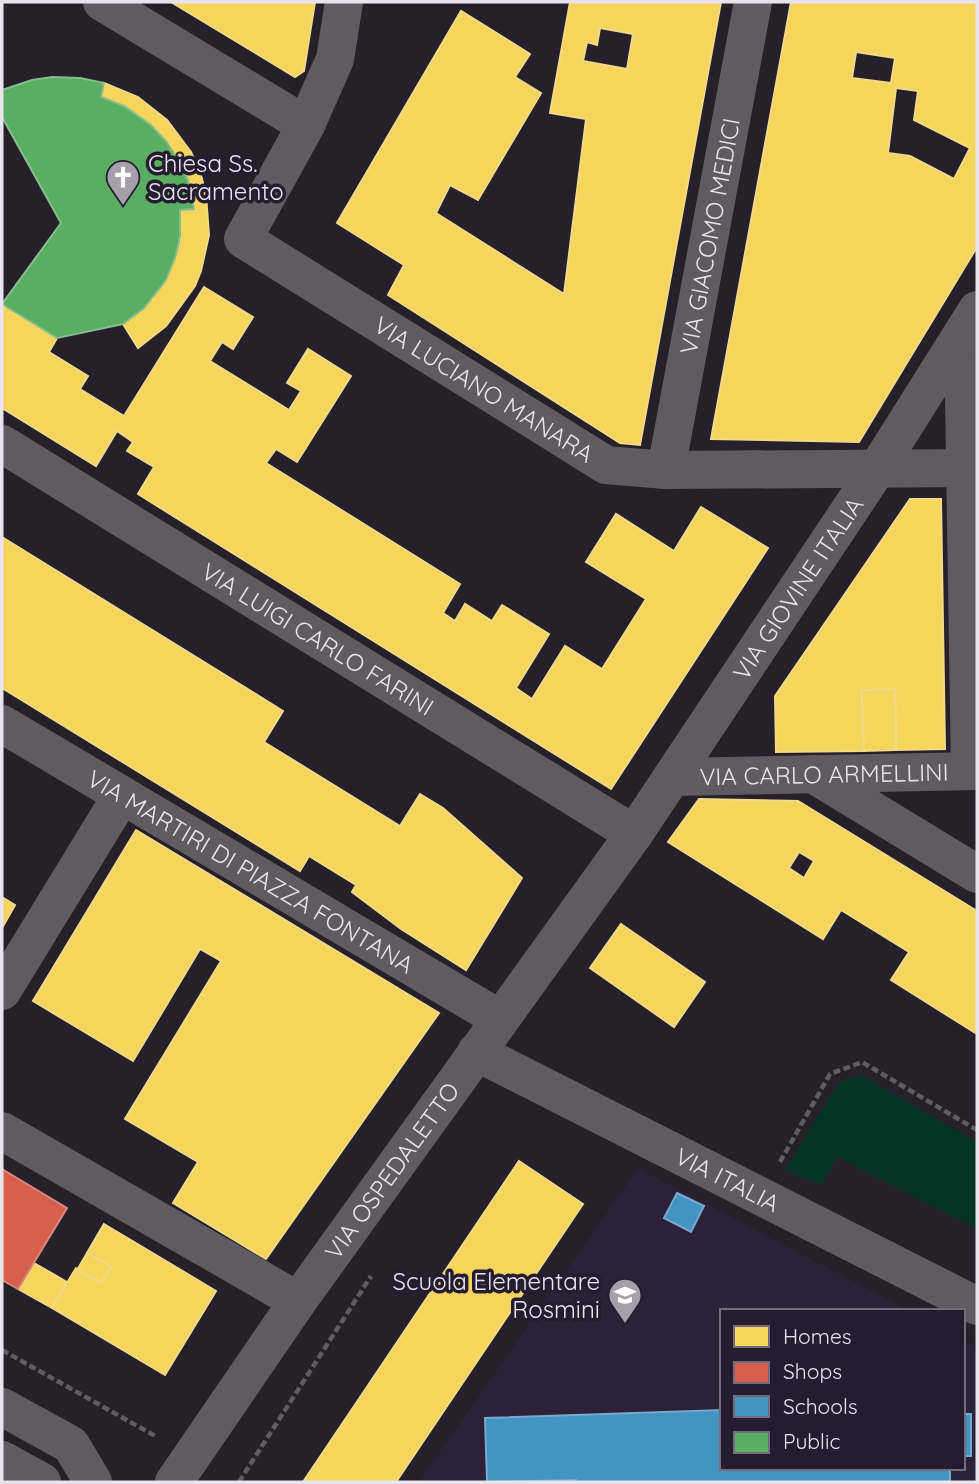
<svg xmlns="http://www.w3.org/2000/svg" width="979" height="1484" font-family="Quicksand,sans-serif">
<rect width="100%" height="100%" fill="#26202b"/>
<!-- built -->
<path fill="#2c2137" d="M 638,1168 L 910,1311 L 722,1311 L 722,1468 L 963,1468 L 963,1339 L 977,1347 L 977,1482 L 419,1482 Z"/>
<!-- green -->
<path fill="#053424" d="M 861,1075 L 977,1142 L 977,1229 L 837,1157 L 822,1185 L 785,1170 L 839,1082 Z"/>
<!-- homes -->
<g fill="#f6d55c" stroke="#f2d988" stroke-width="2" fill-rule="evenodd">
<path d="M 171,2 L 315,2 L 304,71 L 295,77 Z"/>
<path d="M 570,2 L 721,2 L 640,445 L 620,443 L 388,295 L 404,265 L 337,223 L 461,11 L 530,54 L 515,77 L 541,93 L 478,200 L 450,185 L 436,213 L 564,294 L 586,119 L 550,113 ZM 600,28 L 633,34 L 627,69 L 583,61 L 587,42 L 597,45 Z"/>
<path d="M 791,2 L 977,2 L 977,247 L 859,442 L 711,439 ZM 856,52 L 895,58 L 891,83 L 852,78 ZM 896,88 L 918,91 L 914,120 L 970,148 L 954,179 L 910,156 L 888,153 Z"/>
<path d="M 104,83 L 138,97 L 167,120 L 191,152 L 201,175 L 206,195 L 209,235 L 201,271 L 195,286 L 166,326 L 138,348 L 123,324 L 144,308 L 166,280 L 178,246 L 180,210 L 194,209 L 194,205 L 185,173 L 166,141 L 137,114 L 101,97 Z"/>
<path d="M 204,287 L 253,317 L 233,349 L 222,342 L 210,361 L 289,410 L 301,391 L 287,383 L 308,349 L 351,376 L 297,462 L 276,449 L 266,463 L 460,584 L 443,613 L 455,621 L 465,604 L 492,621 L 502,605 L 549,634 L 516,688 L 532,699 L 565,646 L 602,669 L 646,599 L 586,562 L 616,514 L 674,551 L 701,507 L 768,548 L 611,789 L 138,494 L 154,467 L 127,451 L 133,442 L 117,431 L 96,466 L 2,408 L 2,304 L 57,338 L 49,352 L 88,376 L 80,389 L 124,416 Z"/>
<path d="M 910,499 L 941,499 L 945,749 L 896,750 L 895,689 L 862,690 L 864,751 L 776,752 L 775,696 Z"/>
<path d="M 2,537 L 283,711 L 264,742 L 400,826 L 420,794 L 443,808 L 522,878 L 466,970 L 401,929 L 352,892 L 356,885 L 309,856 L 300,871 L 2,688 Z"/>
<path d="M 895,689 L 896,750 L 864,751 L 862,690 Z"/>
<path d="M 699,799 L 798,801 L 977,911 L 977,1034 L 891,980 L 909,952 L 841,910 L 823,939 L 668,842 ZM 799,852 L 814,861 L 804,878 L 789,868 Z"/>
<path d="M 136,830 L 439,1013 L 266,1259 L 173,1203 L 198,1162 L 125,1119 L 221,961 L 200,949 L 133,1061 L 33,1001 Z"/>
<path d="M 2,897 L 15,905 L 2,928 Z"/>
<path d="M 621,924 L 705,982 L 674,1027 L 590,968 Z"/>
<path d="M 519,1161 L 583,1204 L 396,1482 L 303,1482 Z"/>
<path d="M 104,1224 L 216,1291 L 165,1375 L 52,1308 L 76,1268 L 101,1283 L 111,1267 L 87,1253 Z"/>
<path d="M 87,1253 L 111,1267 L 101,1283 L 77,1270 Z"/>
<path d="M 34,1263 L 67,1282 L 52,1308 L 18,1289 Z"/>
</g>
<!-- shops -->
<path fill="#d6604d" stroke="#dc877e" stroke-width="2" d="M 2,1169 L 67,1208 L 18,1289 L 2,1280 Z"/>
<!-- schools -->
<g fill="#4393c3" stroke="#75abd0" stroke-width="2">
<path d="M 677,1193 L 704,1206 L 691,1232 L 664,1218 Z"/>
<path d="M 722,1410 L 722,1468 L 950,1468 L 950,1482 L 576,1482 L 576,1480 L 487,1482 L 485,1418 Z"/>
<rect x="963" y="1414" width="8" height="42"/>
</g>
<!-- public -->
<path fill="#5aae61" stroke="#85be8c" stroke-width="2" d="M 52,77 L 80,78 L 104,83 L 101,97 L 124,106 L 151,125 L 166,141 L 180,163 L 188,180 L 194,209 L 180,210 L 180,236 L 176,255 L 166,280 L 144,308 L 123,324 L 57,338 L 2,304 L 61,223 L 2,117 L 2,90 L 32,80 Z"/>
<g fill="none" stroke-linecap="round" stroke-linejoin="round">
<!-- path -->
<g stroke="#605d62" stroke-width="4.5" stroke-dasharray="7 3.5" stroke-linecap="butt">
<path d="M 780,1162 L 830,1074 L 862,1062 L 977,1130"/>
<path d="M 2,1350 L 157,1437"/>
<path d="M 239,1482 L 371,1276"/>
</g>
<!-- street -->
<g stroke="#5f5c61" stroke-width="38">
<path d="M 102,2 L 306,125"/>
<path id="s1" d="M 344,2 L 335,59 L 306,125 L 243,239 L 606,465 L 666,470 L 977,468"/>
<path d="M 963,334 L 970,771"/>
<path id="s2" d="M 2,444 L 634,834"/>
<path id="s3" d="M 666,470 L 753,2"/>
<path id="s4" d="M 2,724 L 500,1019"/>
<path d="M 813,774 L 977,874"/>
<path id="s5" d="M 672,777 L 977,771"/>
<path d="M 2,991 L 122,795"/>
<path id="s6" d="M 476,1052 L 977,1306"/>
<path d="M 2,1131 L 298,1301"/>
<path d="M 2,1407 L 71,1445 L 93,1482"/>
<path d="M 2,1460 L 42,1482"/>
<path id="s7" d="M 174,1482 L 298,1301 L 634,834 L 877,469 L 977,310"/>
</g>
</g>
<!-- icons -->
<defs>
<symbol id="church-pin" viewBox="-11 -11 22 30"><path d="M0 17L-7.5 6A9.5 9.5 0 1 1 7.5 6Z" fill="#a59fab" stroke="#261c2f"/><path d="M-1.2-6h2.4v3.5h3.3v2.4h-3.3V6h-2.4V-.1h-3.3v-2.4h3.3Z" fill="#fff"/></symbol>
<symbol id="school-pin" viewBox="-11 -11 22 30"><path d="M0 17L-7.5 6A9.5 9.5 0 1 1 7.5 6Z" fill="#a59fab" stroke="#261c2f"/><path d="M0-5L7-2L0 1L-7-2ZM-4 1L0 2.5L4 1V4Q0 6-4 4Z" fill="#fff"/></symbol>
</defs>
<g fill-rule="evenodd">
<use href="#church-pin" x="104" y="158" width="38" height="52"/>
<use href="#school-pin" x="606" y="1276" width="38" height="52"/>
</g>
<g text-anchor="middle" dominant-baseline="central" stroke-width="7" stroke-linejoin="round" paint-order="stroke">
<!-- poi labels -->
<g font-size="24" fill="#e9e3f0" stroke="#261c2f" text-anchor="start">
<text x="148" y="163">Chiesa Ss.<tspan x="148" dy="28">Sacramento</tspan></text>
<text x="600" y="1281" text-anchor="end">Scuola Elementare<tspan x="600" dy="28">Rosmini</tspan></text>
</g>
<!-- street labels -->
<g font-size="24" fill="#e9e3f0" stroke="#261c2f">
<text stroke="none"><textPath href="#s3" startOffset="238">VIA GIACOMO MEDICI</textPath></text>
<text stroke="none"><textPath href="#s1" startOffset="544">VIA LUCIANO MANARA</textPath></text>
<text stroke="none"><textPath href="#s7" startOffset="1090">VIA GIOVINE ITALIA</textPath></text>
<text stroke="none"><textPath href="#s2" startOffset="371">VIA LUIGI CARLO FARINI</textPath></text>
<text stroke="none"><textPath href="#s5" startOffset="152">VIA CARLO ARMELLINI</textPath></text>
<text stroke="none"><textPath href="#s4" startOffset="289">VIA MARTIRI DI PIAZZA FONTANA</textPath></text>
<text stroke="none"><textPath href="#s7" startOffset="380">VIA OSPEDALETTO</textPath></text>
<text stroke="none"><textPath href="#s6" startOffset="282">VIA ITALIA</textPath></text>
</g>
</g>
<!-- border -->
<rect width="979" height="1484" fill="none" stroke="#e9e3f0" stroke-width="7"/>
<!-- legend -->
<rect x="720" y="1309" width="245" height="161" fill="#261c2f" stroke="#746c7c" stroke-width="2"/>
<rect x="734" y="1326" width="35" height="21" fill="#f6d55c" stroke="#746c7c" stroke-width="2"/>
<text x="783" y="1344" font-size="21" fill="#e9e3f0">Homes</text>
<rect x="734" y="1362" width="35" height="21" fill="#d6604d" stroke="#746c7c" stroke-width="2"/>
<text x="783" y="1379" font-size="21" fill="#e9e3f0">Shops</text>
<rect x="734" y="1396" width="35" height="21" fill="#4393c3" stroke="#746c7c" stroke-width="2"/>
<text x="783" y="1414" font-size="21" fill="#e9e3f0">Schools</text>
<rect x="734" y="1432" width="35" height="21" fill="#5aae61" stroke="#746c7c" stroke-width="2"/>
<text x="783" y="1449" font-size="21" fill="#e9e3f0">Public</text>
</svg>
